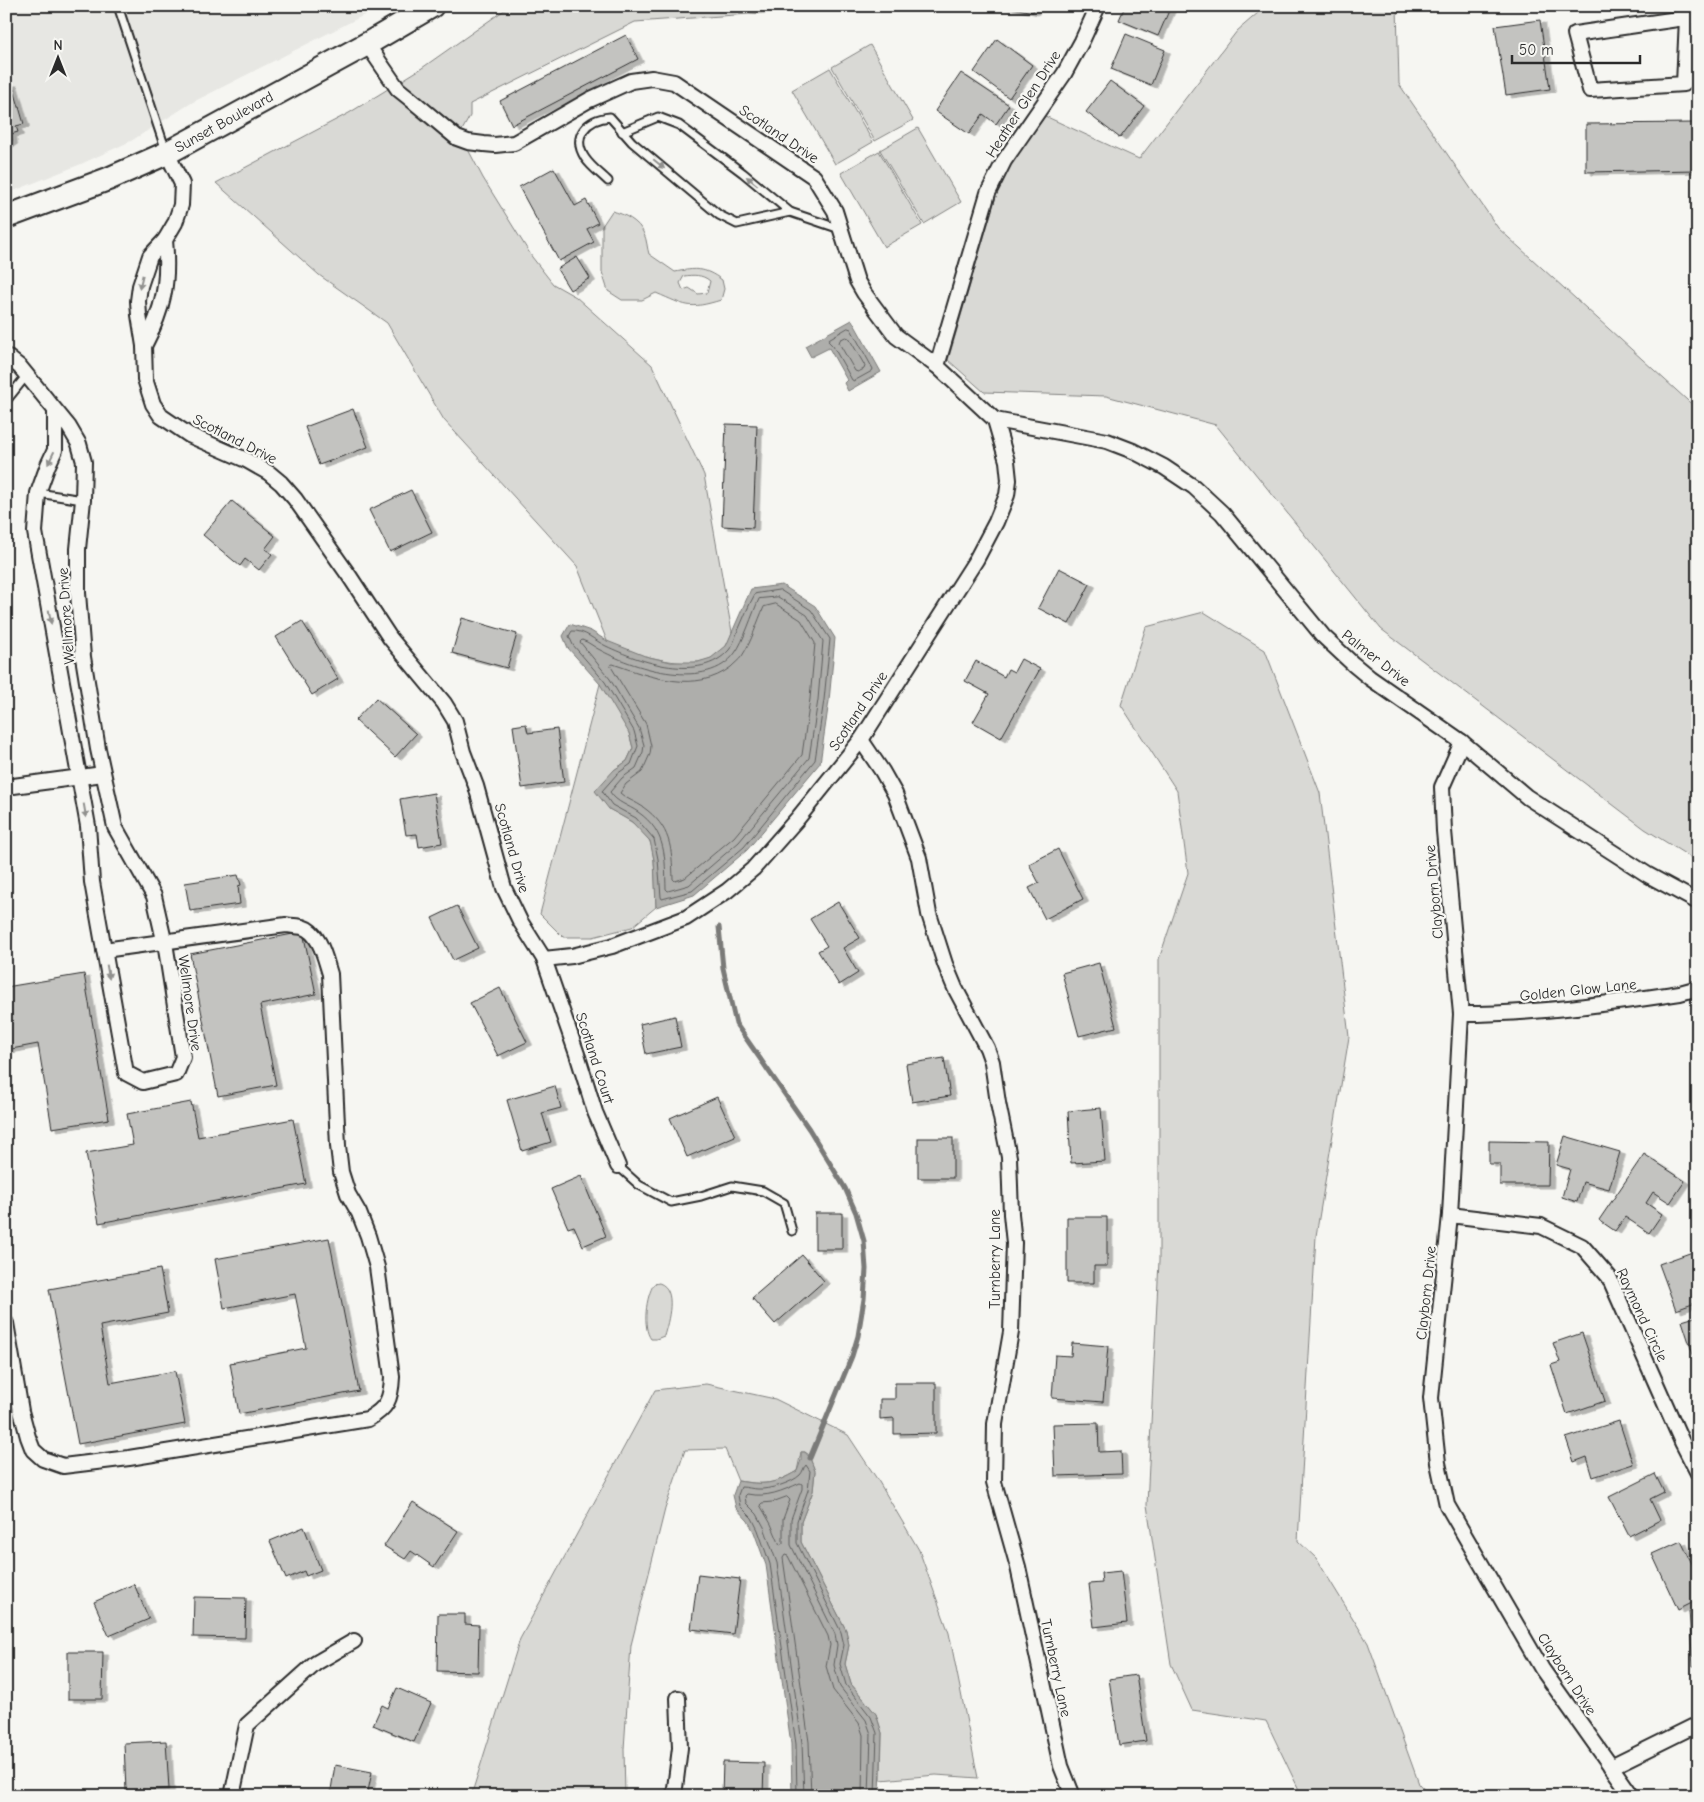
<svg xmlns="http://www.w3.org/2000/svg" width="1704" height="1802" font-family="'Comic Neue',sans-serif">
<defs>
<filter id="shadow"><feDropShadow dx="5.5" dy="3" stdDeviation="0" flood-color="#0004"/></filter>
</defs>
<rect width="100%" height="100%" fill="#f6f6f2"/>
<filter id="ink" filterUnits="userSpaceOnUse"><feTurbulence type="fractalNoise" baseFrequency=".02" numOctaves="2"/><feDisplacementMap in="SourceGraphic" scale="10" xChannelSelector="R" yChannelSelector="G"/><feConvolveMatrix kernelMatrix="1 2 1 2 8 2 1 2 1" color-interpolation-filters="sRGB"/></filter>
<g filter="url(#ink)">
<!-- built -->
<path fill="#e7e7e3" d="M 6,6 L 382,6 L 193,102 L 131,141 L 81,164 L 6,194 Z"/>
<!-- green -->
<g fill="#d9d9d5" stroke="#828280" fill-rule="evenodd">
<path d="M 510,6 L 864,6 L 635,22 L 470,104 L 470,116 L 460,134 L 483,178 L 532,257 L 553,284 L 576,297 L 652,365 L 704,475 L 732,632 C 731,636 729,642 726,646 C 708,671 670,662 645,656 L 629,733 L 633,748 L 627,761 L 614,770 L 609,809 C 624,817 640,825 649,840 C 656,851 655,892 656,907 L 632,927 L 593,937 L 563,937 L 540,914 L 600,684 L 607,641 L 577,566 L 444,420 L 387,323 L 319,275 L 216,183 L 349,113 L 422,68 Z"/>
<path d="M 1266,6 L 1397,6 L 1399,84 L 1498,228 L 1698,410 L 1698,862 L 1645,829 L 1381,629 L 1216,425 L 1106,396 L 984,392 L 948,360 L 997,193 L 1012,163 L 1045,116 L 1139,159 L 1237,31 Z"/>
<path d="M 870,45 L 913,120 L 875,141 L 832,67 Z"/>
<path d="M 830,68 L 873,142 L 835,164 L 792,90 Z"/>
<path d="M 918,128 L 961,202 L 924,224 L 880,150 Z"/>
<path d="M 879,151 L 922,225 L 884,247 L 841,173 Z"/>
<path d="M 612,211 C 624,214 639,221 644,234 C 647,240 647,248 649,254 L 675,272 C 696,268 704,267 722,280 L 724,289 L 721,300 C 688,310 687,306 656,293 L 642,300 L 622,300 L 608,291 L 602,272 L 602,226 ZM 684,276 C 693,275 702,274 710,281 L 707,293 L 698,294 L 689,288 L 683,290 L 680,283 Z"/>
<path d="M 1204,612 L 1265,650 L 1320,793 L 1349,1037 L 1316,1236 L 1298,1541 L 1316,1558 L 1368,1643 L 1419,1784 L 1430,1796 L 1302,1796 L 1266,1721 L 1192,1710 L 1171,1664 L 1147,1505 L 1159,1261 L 1159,959 L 1188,873 L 1177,791 L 1121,705 L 1146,627 Z"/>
<path d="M 659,1283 C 678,1289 668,1322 664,1336 L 656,1339 L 651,1339 C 642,1327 646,1296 654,1284 Z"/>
<path d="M 706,1384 L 775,1399 L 848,1435 L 879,1482 L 919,1550 L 949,1633 L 978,1778 L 936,1775 L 881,1780 L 882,1733 L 876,1714 L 851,1684 L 845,1664 L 849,1645 L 846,1630 L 801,1542 L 801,1522 L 813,1491 L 815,1471 L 808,1454 L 805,1452 L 801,1452 L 797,1471 C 773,1485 764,1485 738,1481 L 725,1449 L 685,1450 L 665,1509 L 631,1645 L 624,1749 L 625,1796 L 471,1796 L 520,1639 L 655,1390 Z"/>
</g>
<!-- water -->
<g fill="#aeaeab" stroke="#7a7a78">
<path d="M 852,320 L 881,372 L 848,391 L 844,383 L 847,380 L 829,348 L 811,357 L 805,346 Z"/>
<path d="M 782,585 L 815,606 L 835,638 L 829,701 L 820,763 L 747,850 L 694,895 L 656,907 L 654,860 L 650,841 L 632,822 L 609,809 L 595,791 L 614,770 L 627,761 L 633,748 L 629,733 L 600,684 L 568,648 L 563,636 L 570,624 L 591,631 L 607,641 L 645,656 L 671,662 L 698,662 L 711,658 L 726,646 L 751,589 Z"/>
<path d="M 801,1452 L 805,1452 L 810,1458 L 815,1471 L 813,1491 L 801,1522 L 801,1542 L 846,1630 L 849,1645 L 845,1664 L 851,1684 L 876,1714 L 882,1733 L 880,1796 L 792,1796 L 791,1744 L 766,1565 L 754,1532 L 748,1521 L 736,1508 L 733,1495 L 738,1481 C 764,1485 773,1485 797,1471 L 801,1460 Z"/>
</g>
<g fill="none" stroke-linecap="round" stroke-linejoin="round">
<!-- shore -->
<g stroke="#5f5f5e" stroke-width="1">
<path d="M 848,328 L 851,329 L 873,369 L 872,371 L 854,381 L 852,380 L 833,346 L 828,341 L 829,339 Z"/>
<path d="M 846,337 L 849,338 L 865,366 L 864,369 L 858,372 L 855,371 L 839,343 L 840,340 Z"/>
<path d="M 780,590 L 811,610 L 830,639 L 824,700 L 815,760 L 744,847 L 692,891 L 662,899 L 661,897 L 658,859 L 654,839 L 636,818 L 612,805 L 602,791 L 617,774 L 631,764 L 638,746 L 634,731 L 605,682 L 573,645 L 569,636 L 572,631 C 585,630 595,641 606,646 C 640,662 700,683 729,650 C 733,646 735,638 737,633 C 743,620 748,606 755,594 Z"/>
<path d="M 778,597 L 807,615 L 823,641 L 818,700 L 809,758 L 739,842 L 689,885 L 668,891 L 666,889 C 665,858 667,832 638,812 C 628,805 617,803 610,792 L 622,778 L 636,768 L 643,752 L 644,745 L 639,728 L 610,679 L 580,642 L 582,640 C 589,642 595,648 602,651 C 636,669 708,691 735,653 C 744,641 752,614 759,599 Z"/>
<path d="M 776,604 L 801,620 L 815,643 L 810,699 L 802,755 L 734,837 L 685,878 L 675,881 L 673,879 C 672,848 671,827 643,807 C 636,802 626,799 620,793 L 626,784 L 642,772 L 650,754 L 651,746 L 646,724 L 610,665 L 613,664 C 650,677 696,694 731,667 C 735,663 739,660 742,656 C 752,641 757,622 764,607 Z"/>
<path d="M 787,1497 L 790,1500 L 783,1519 L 783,1543 L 780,1545 L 771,1524 L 760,1505 L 762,1503 L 772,1502 Z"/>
<path d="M 797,1796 L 796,1744 L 770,1564 L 758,1530 L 752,1518 L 740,1506 L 738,1495 L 741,1487 C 747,1487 752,1489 758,1489 C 768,1490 792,1483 800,1475 C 803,1472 803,1468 806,1465 L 810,1471 L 808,1490 L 797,1521 L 797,1543 L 841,1632 L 844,1645 L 840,1664 L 846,1685 L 871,1717 L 877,1733 L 875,1796"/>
<path d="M 804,1796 L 802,1743 L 777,1563 L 764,1527 L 757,1514 L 746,1503 L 745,1496 L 747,1494 C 767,1498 782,1491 800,1483 L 802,1484 L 802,1489 L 791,1519 L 791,1545 L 835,1634 L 837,1645 L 834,1665 L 840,1687 L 866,1720 L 871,1734 L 869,1796"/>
<path d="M 811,1796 L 809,1742 L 783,1558 L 785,1555 L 788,1556 L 828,1636 L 830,1645 L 826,1666 L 833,1690 L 859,1723 L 863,1735 L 862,1796"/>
</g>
<!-- stream -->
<path stroke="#7a7a78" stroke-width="5" d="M 719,927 L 723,968 L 736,1024 L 809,1129 L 845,1188 L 856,1213 L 864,1241 L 866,1269 L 864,1299 L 858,1336 L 852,1356 L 810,1458"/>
</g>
<!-- building -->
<g fill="#c3c3c0" stroke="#2b2b2b" filter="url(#shadow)">
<path d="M 1003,6 L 1034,6 L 1033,12 Z"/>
<path d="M 1125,6 L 1171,6 L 1158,36 L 1119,20 Z"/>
<path d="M 1540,20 L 1550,89 L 1506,95 L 1495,26 Z"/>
<path d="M 1126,34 L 1165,50 L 1151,85 L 1111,69 Z"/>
<path d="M 626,35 L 638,59 L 512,125 L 500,101 Z"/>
<path d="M 997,39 L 1032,65 L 1009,98 L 974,72 Z"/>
<path d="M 961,73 L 1009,105 L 996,124 L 983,114 L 969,134 L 935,111 Z"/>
<path d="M 6,81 L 7,83 L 12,83 L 24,124 L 16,126 L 18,132 L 11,134 L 12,141 L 6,145 Z"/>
<path d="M 1110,81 L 1144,106 L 1120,138 L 1086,112 Z"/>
<path d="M 1696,123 L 1697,170 L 1586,172 L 1586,124 Z"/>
<path d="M 554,168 L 575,206 L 586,200 L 598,223 L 587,229 L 594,242 L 559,261 L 519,187 Z"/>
<path d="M 577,257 L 590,278 L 570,290 L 557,269 Z"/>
<path d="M 353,409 L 368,447 L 319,465 L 305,427 Z"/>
<path d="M 726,424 L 757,425 L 753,528 L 722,526 Z"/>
<path d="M 411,490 L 432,532 L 390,552 L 369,510 Z"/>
<path d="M 232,501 L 275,536 L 265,549 L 272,554 L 259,570 L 245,559 L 240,566 L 203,535 Z"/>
<path d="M 1059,568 L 1090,584 L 1069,624 L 1038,608 Z"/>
<path d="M 462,618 L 517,634 L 507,668 L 452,653 Z"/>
<path d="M 302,621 L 338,679 L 312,695 L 276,637 Z"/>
<path d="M 1021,659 L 1040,669 L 1001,738 L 973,722 L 989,694 L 965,681 L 976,661 L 1004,677 L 1008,669 L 1014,672 Z"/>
<path d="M 376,698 L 416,734 L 395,757 L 355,720 Z"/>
<path d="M 526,724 L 528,733 L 557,729 L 564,782 L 522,788 L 513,726 Z"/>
<path d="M 434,793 L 442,843 L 419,847 L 417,834 L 406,835 L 400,799 Z"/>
<path d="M 1058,849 L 1083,899 L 1045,919 L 1029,888 L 1039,883 L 1029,864 Z"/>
<path d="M 238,875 L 241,885 L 238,886 L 240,904 L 190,911 L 185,883 Z"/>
<path d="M 838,902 L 860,938 L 843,948 L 858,973 L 839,985 L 818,951 L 827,946 L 810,919 Z"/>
<path d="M 457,906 L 478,948 L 453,960 L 432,918 Z"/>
<path d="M 303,932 L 316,994 L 260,1005 L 276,1085 L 218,1096 L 190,954 Z"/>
<path d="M 1099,963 L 1116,1027 L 1079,1036 L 1062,973 Z"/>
<path d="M 84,974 L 109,1119 L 52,1128 L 38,1044 L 6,1050 L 6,987 Z"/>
<path d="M 500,988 L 527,1042 L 498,1056 L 470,1003 Z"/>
<path d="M 675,1016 L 681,1047 L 646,1054 L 640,1024 Z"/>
<path d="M 944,1058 L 950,1096 L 912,1102 L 906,1064 Z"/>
<path d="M 555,1086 L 561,1108 L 542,1113 L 551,1142 L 522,1151 L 507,1100 Z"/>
<path d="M 717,1097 L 735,1136 L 687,1157 L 670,1118 Z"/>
<path d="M 191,1102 L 198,1137 L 293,1119 L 306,1184 L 99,1223 L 86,1153 L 133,1145 L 127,1114 Z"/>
<path d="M 1101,1108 L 1105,1161 L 1071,1163 L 1068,1111 Z"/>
<path d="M 1565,1136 L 1620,1152 L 1609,1189 L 1583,1182 L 1577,1202 L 1562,1197 L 1570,1169 L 1556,1165 Z"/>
<rect x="918" y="1138" width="35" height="40"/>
<path d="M 1489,1141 L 1549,1142 L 1548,1185 L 1500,1185 L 1500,1164 L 1489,1164 Z"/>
<path d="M 1644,1154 L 1685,1181 L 1670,1203 L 1653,1192 L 1646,1203 L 1662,1214 L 1649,1233 L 1625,1217 L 1615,1231 L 1599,1220 Z"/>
<path d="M 581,1176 L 606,1236 L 583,1246 L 574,1226 L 568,1228 L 551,1189 Z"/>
<rect x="815" y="1213" width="27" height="36"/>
<path d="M 1067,1217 L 1107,1217 L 1107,1266 L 1094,1266 L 1094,1283 L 1067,1283 Z"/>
<path d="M 329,1238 L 359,1391 L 239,1414 L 230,1363 L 306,1348 L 295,1294 L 224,1308 L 215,1259 Z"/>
<path d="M 1698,1250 L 1698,1302 L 1676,1310 L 1659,1264 Z"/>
<path d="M 802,1255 L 824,1281 L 775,1324 L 752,1298 Z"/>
<path d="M 160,1269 L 168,1313 L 100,1326 L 110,1383 L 175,1371 L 185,1424 L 78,1444 L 49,1289 Z"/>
<path d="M 1698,1316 L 1698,1370 L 1682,1321 Z"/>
<path d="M 1582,1333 L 1605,1401 L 1567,1414 L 1551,1365 L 1560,1362 L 1553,1343 Z"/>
<path d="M 1072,1343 L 1108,1346 L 1103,1402 L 1052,1398 L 1055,1355 L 1071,1356 Z"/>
<path d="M 895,1383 L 936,1383 L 936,1433 L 894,1434 L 894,1418 L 880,1419 L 880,1399 L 895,1399 Z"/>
<path d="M 1619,1421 L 1633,1464 L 1593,1477 L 1587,1457 L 1574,1462 L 1566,1438 Z"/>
<path d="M 1098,1423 L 1099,1452 L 1121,1451 L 1122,1474 L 1055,1476 L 1053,1424 Z"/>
<path d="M 1655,1474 L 1664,1492 L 1650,1499 L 1660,1520 L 1629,1536 L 1609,1497 Z"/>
<path d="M 413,1502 L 458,1531 L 434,1567 L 411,1551 L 405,1559 L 384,1546 Z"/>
<path d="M 304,1527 L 321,1570 L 306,1576 L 304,1571 L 286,1579 L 270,1541 Z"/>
<path d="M 1681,1541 L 1698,1576 L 1698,1600 L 1678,1610 L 1652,1554 Z"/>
<path d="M 1121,1571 L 1127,1623 L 1094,1627 L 1089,1584 L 1102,1583 L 1101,1573 Z"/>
<path d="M 698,1574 L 740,1579 L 733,1634 L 691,1629 Z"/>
<path d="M 134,1584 L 149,1619 L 109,1636 L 94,1602 Z"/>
<path d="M 194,1597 L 246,1598 L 245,1638 L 193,1637 Z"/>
<path d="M 1698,1610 L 1698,1666 L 1693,1666 L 1689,1611 Z"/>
<path d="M 438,1614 L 465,1614 L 465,1624 L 479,1625 L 478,1672 L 437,1671 Z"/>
<path d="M 68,1652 L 103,1652 L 102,1699 L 68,1699 Z"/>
<path d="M 1136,1675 L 1146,1741 L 1119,1745 L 1109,1679 Z"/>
<path d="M 397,1688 L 431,1703 L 414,1742 L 373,1725 L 382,1705 L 388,1708 Z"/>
<path d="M 166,1741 L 169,1789 L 126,1791 L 124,1743 Z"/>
<path d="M 723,1762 L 764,1763 L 763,1796 L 722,1796 Z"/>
<path d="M 335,1765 L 372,1772 L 367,1796 L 330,1796 Z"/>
<path d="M 1176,1789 L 1178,1796 L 1152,1796 Z"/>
</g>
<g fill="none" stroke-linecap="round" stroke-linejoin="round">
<defs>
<g id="lane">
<path d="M 118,6 L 166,151"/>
<path d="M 622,132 L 658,117 L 679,125 L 743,173 L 790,212 L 840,229"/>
<path d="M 608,181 C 601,174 591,167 585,158 C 571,136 587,119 610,117 L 632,142 L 719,215 L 737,224 L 790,212"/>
<path d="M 6,401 L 27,375"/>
<path d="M 38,493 L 83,500"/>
<path d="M 618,1166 L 639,1185 L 671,1202 L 701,1196 L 732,1186 L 763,1191 L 784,1203 L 792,1231"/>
</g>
<g id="street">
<path d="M 1687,18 L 1684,84 L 1590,90 L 1575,34 L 1698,16"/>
<path d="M 367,44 L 398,89 L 408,97 L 457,138 L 468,142 L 484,144 L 495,145 L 514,143 L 589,100 L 631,81 L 652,78 L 674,82 L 814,177 L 835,211 L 857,281 L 864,293 L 896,336 L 937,366 L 995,420 L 1007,461 L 1009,480 L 1007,495 L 996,522 L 976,560 L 861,740 L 798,818 L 753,869 L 727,891 L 686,918 L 612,946 L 572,956 L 544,959"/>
<path d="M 167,153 L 182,184 L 181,205 L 175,223 L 165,240 L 150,256 L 140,286 L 138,301 L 139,315 L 144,346 L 145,379 L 153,404 L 161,416 L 189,435 L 246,460 L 269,473 L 281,483 L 295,499 L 350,577 L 390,638 L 444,703 L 455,721 L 463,752 L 476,786 L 504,888 L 520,921 L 544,959 L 578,1057 L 595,1112 L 618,1166"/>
<path d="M 144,346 C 164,308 169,282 165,240"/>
<path d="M 6,356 L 20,367 L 69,427 L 79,444 L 84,462 L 83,500 L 78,549 L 78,593 L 83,657 L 98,749 L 115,827 L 154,896 L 166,949 L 183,1057 L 176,1074 L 143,1082 L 126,1073 L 92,882 L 88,826 L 35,532 L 38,493 L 48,465 L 55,450 L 55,410"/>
<path d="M 937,366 L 988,193 L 1004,161 L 1064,74 L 1082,41 L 1098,6"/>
<path d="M 995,420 L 1107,441 L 1133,451 L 1164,467 L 1194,487 L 1222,513 L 1323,636 L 1353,664 L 1370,678 L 1462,742 L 1527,797 L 1648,875 L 1698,902"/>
<path d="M 861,740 L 882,771 L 895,794 L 919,858 L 929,914 L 945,964 L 955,988 L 987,1048 L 992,1062 L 998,1103 L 1009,1157 L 1011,1214 L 1014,1243 L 1011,1332 L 995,1424 L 994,1482 L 1018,1567 L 1061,1766 L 1073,1796"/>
<path d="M 1462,742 L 1442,787 L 1444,831 L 1461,1014 L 1450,1215 L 1431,1398 L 1438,1463 L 1447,1505 L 1542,1669 L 1632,1796"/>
<path d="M 6,787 L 103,774"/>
<path d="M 1461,1014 C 1535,1014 1607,1004 1680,993 L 1698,988"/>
<path d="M 1450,1215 L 1541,1226 L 1582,1246 L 1609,1277 L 1682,1442 L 1698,1473"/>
<path d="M 6,1323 L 21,1411 L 28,1437 L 33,1450 L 43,1459 L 63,1466 L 129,1458 L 368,1419 C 387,1408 391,1400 392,1377 L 377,1267 L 368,1236 L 359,1213 L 348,1194 L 341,1172 L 338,1146 L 330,974 C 325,959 320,932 302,927 C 297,926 291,926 286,925 L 104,950"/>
<path d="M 1611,1767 L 1698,1724"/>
<path d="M 232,1796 L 247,1725 L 316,1663 L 354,1641"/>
<path d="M 674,1796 L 680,1748 L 678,1698"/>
</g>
<path id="primary" d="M 6,217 L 108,179 L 167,153 L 367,44 L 432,6"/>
</defs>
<!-- lane casing -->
<use href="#lane" stroke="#2b2b2b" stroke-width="11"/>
<!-- street casing -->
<use href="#street" stroke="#2b2b2b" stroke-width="18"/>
<!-- primary casing -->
<use href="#primary" stroke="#2b2b2b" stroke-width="26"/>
<!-- lane -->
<use href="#lane" stroke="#f6f6f2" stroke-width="7"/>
<!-- street -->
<use href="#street" stroke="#f6f6f2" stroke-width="14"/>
<!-- primary -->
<use href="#primary" stroke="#f6f6f2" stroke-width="22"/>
</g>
<!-- one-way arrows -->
<defs><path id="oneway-solid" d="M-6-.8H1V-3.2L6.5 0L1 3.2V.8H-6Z" transform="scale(1.25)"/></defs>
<g fill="#90908e">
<use href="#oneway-solid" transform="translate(659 164) rotate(40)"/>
<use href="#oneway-solid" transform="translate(752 181) rotate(-141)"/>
<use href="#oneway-solid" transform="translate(141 282) rotate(103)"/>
<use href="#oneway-solid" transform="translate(51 458) rotate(116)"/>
<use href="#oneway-solid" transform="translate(50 617) rotate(80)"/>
<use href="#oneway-solid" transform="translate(85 811) rotate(80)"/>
<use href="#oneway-solid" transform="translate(108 972) rotate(80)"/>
</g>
</g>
<g text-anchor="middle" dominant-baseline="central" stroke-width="4.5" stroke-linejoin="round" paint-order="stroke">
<!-- street labels -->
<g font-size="15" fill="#2b2b2b" stroke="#f6f6f2">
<text transform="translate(1023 104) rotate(-57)">Heather Glen Drive</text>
<text transform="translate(224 122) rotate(-29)">Sunset Boulevard</text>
<text transform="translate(779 134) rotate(34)">Scotland Drive</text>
<text transform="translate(235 439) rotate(27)">Scotland Drive</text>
<text transform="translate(66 616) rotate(-94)">Wellmore Drive</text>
<text transform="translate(1376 658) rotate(38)">Palmer Drive</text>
<text transform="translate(858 711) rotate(-56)">Scotland Drive</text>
<text transform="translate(512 848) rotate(74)">Scotland Drive</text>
<text transform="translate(1434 892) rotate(-95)">Clayborn Drive</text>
<text transform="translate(1578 990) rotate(-6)">Golden Glow Lane</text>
<text transform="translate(190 1003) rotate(82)">Wellmore Drive</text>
<text transform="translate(595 1058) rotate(72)">Scotland Court</text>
<text transform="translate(995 1259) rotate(-90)">Turnberry Lane</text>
<text transform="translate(1426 1293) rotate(-84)">Clayborn Drive</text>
<text transform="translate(1642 1315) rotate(65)">Raymond Circle</text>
<text transform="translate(1056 1668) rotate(78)">Turnberry Lane</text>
<text transform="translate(1567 1674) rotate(57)">Clayborn Drive</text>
</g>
</g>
<!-- margin -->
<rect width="1704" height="1802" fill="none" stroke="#f6f6f2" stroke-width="25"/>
<rect x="12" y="12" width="1679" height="1777" fill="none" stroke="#2b2b2b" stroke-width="2" filter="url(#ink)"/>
<!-- north arrow -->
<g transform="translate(58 58)" stroke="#f6f6f2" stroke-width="4" paint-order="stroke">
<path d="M0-4L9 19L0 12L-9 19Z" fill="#2b2b2b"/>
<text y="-8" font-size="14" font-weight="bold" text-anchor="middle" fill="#2b2b2b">N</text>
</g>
<!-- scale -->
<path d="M1512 55v8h128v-8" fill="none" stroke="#2b2b2b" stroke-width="2.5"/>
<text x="1519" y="55" font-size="15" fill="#2b2b2b" stroke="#f6f6f2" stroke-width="4" paint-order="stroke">50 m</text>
</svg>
